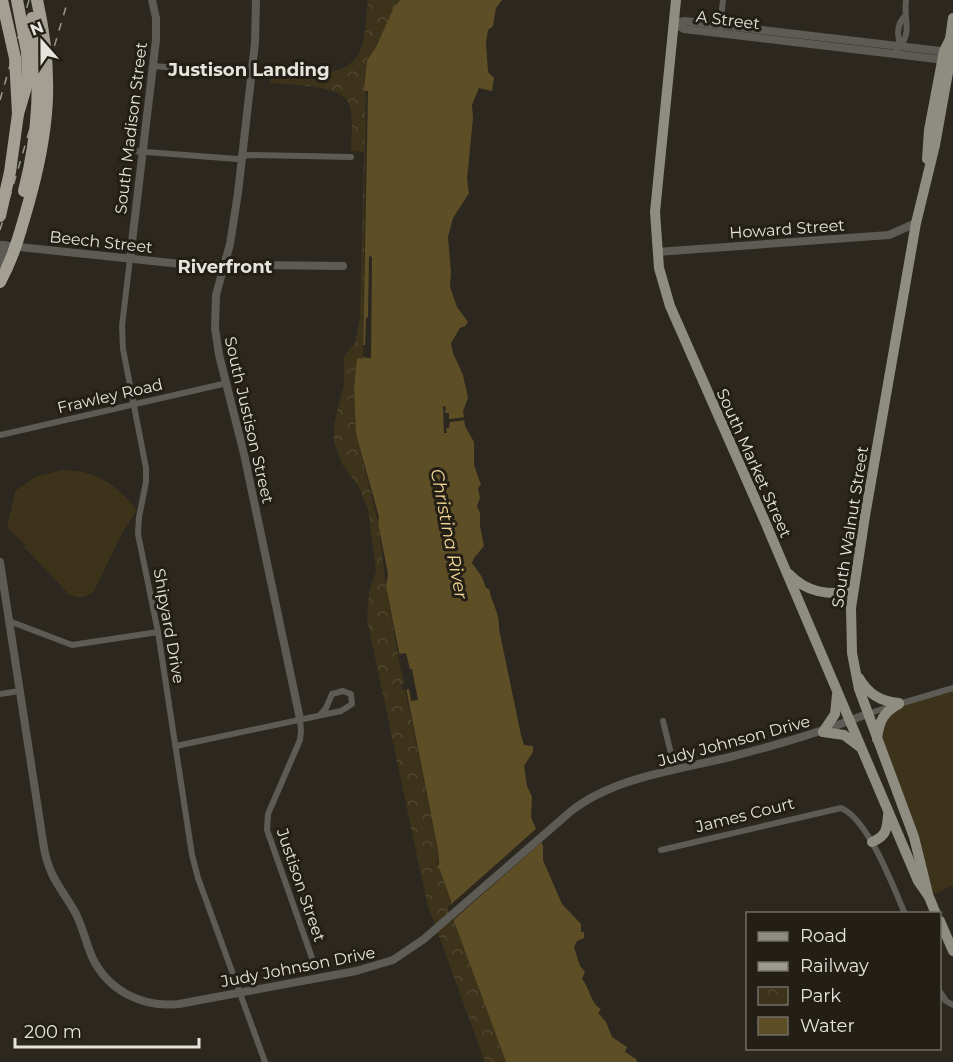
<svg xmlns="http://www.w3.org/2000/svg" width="953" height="1062" font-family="Montserrat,sans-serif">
<defs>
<pattern id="park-crowns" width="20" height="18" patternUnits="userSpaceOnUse" patternTransform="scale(1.5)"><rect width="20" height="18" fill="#3c331a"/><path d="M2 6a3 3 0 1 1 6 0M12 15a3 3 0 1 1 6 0" fill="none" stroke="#4f4730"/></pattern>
</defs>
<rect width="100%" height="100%" fill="#2c281f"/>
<!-- green -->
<g fill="#3c331a">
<path d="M 63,470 C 96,470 117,485 137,510 L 122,533 L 94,591 C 86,598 80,599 70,595 L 24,547 L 26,545 L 7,528 L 15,491 L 37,476 Z"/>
<path d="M 953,688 L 953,885 L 929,897 L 878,732 L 890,709 Z"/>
</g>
<!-- park -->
<path fill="url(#park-crowns)" d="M 368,0 L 400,0 L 397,2 L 366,67 L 363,359 L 357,359 L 354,389 L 356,434 L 378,522 L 386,586 L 398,655 L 438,850 L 437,867 L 440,870 L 451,901 L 451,913 L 506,1062 L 485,1062 L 427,903 L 367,619 L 369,592 L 376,571 L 368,509 L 359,487 L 342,464 L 334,442 L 334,424 L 344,384 L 344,356 L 355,343 L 360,317 L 364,152 L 351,151 C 351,136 354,118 349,104 C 342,84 288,85 270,83 L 271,69 C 300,71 345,83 360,51 C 366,39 366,14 368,0 Z"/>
<!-- water -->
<path fill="#5e4e26" d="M 400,0 L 502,0 L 496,8 L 493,26 L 488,30 L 486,42 L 488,72 L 494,78 L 492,91 L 479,88 L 472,105 L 473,118 L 467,179 L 469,193 L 453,218 L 448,237 L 451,273 L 450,287 L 457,307 L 468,322 L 465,326 L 460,328 L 451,343 L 453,353 L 463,375 L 468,398 L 463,411 L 465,426 L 474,442 L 474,465 L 481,485 L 478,488 L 480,498 L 477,506 L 480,513 L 480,526 L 484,546 L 474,558 L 472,563 L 482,577 L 486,588 L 489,589 C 492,604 500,613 499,629 L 521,735 L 524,745 L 533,746 L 533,752 L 524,766 L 527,786 L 532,797 L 531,817 L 543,846 L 543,860 L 562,904 L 581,924 L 581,932 L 584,932 L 584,938 L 577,941 L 574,947 L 580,966 L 585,972 L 582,979 C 590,988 590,1003 601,1009 L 598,1013 L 606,1022 L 612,1037 L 627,1047 L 625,1052 L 636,1059 L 637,1062 L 506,1062 L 451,913 L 451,901 L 440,870 L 437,867 L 439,864 L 438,850 L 386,586 L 388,574 L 378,523 L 379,517 L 356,434 L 354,389 L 357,358 L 363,359 L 368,91 L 364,91 L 367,61 L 376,47 L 394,7 Z"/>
<!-- pier -->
<g fill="#2c281f">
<path d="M 369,256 L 372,257 L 371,358 L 367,358 L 363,357 L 363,345 L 365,345 L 366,318 L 368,317 Z"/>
<path d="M 443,406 L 446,407 L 445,413 L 449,413 L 449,419 L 467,417 L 467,420 L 450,422 L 449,428 L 446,428 L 447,433 L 444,433 Z"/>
<path d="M 406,653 L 410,669 L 412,669 L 418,700 L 411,701 L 409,689 L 402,690 L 401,685 L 405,683 L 399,654 Z"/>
<path d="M 538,827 L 544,840 L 451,922 L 448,907 Z"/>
</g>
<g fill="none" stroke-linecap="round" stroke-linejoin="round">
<!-- minor -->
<g stroke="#5c5b56" stroke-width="6">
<path d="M 720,29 L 723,0"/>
<path d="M 901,46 C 897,36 897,25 904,17"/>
<path d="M 894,54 C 915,30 903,27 906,0"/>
<path d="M 153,66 L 252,74"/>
<path d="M 133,151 L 237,159 L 248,155 L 351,157"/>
<path d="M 130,259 L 122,326 L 123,349 L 146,468 L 146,482 L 139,517 L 138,534 L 158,632 L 192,855 L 198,878 L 265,1062"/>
<path d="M 0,435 L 227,383"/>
<path d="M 9,621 L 72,645 L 158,632"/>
<path d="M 0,694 L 20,691"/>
<path d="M 899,704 L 953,688"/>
<path d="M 867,714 L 889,707"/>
<path d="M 300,719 L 301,731 L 300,740 L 268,814 L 267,830 L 312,958"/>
<path d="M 663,721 L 675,770"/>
<path d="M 176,746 L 341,711 L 352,704 L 351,694 L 343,691 L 332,694 L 326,708 L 320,715"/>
<path d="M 661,850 L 841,808 C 868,819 893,886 905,914"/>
<path d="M 940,992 L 946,1001 L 953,1005"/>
</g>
<!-- tertiary -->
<g stroke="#5c5b56" stroke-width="8">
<path d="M 256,0 L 255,43 L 238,193 L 230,244 L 216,295 L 215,328 L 219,355 L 244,454 L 300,719"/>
<path d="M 673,23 L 684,29 L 945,60"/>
<path d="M 673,23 L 685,21 L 949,52"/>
<path d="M 0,245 L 181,264 L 343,266"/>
<path d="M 657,252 L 889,235 L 916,223"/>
<path d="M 130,259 L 156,40 L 156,18 L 152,0"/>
<path d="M 0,263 L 5,245"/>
<path d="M 0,562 L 44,848 C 50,880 62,888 76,914 C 83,928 86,943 92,957 C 108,991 143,1008 179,1004 L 356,971 L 393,960 L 424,939 L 570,812 C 613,777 678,770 730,757 C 777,745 822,732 867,714"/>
</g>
<!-- primary -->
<g stroke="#8f8c82" stroke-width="10">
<path d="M 676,0 L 655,212 L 659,268 L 670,306 L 763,517 L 918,881 L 929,897 L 936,914"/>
<path d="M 927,159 L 929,130 L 944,51 L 950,39"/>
<path d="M 789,574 C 807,593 828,595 853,592"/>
<path d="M 859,678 C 868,694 881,702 899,703"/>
<path d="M 823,732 L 835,714 L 837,695"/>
<path d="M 823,732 L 844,735 L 860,747"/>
<path d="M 877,739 C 879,722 883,712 899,704"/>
<path d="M 872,842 C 886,836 887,830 888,815"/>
<path d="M 928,894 L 914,837 L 859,689 L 852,653 L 851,608 L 865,516 L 916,223 L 935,145 L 950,61 L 950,39 L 953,18"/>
<path d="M 940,921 L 953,951"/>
</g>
<!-- motorway -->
<path stroke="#a39f93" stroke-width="12" d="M 0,216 L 10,172 L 18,114 L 28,80 L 27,52"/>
<!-- rail -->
<g stroke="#9c9991" stroke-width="1.5" stroke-dasharray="8 8" stroke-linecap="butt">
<path d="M 0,100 L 29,0"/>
<path d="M 0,230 L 68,0"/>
</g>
<!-- motorway-bridge -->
<g stroke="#a39f93" stroke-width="12">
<path d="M 2,0 L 15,58 L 18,114"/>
<path d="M 17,0 L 27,52"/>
<path d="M 24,191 C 39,133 42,77 32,18"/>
<path d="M 0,282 C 14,256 20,233 28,205 C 49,131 54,75 37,0"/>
</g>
</g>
<g text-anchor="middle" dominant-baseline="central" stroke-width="6" stroke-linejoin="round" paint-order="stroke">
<!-- street labels -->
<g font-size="16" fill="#e6e4dd" stroke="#231f16">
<text transform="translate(728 20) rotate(7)">A Street</text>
<text transform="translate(131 128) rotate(-83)">South Madison Street</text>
<text transform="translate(787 229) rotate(-4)">Howard Street</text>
<text transform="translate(101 242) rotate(6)">Beech Street</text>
<text transform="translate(110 396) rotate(-13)">Frawley Road</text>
<text transform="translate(249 420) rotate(77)">South Justison Street</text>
<text transform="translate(754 463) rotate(66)">South Market Street</text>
<text transform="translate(850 527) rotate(-81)">South Walnut Street</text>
<text transform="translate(169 626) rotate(80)">Shipyard Drive</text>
<text transform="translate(734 741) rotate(-15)">Judy Johnson Drive</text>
<text transform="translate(745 815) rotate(-14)">James Court</text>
<text transform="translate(301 885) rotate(71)">Justison Street</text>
<text transform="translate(298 967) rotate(-11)">Judy Johnson Drive</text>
</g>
<!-- neighbourhood labels -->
<g font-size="18" font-weight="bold" fill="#e6e4dd" stroke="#231f16">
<text x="249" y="70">Justison Landing</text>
<text x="225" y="267">Riverfront</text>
</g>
<!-- water labels -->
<g font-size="18" font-style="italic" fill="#f0d491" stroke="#231f16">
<text transform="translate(449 534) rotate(79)">Christina River</text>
</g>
</g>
<!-- legend -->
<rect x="746" y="912" width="195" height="138" fill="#231f16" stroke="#716e66" stroke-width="1.5"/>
<rect x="758" y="932" width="30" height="9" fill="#8f8c82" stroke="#716e66" stroke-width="1.5"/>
<text x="800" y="942" font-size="18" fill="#e6e4dd">Road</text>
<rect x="758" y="962" width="30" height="9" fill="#9c9991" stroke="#716e66" stroke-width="1.5"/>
<text x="800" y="972" font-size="18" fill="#e6e4dd">Railway</text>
<rect x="758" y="987" width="30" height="18" fill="url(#park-crowns)" stroke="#716e66" stroke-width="1.5"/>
<text x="800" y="1002" font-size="18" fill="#e6e4dd">Park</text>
<rect x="758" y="1017" width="30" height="18" fill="#5e4e26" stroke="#716e66" stroke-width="1.5"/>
<text x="800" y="1032" font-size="18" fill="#e6e4dd">Water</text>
<!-- north arrow -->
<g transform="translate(42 42) rotate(339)" stroke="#231f16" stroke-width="4.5" paint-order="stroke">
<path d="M0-4.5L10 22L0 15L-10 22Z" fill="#e6e4dd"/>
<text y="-9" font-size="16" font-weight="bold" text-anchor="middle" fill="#e6e4dd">N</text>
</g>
<!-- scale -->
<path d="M15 1038v9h184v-9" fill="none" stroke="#e6e4dd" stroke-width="3"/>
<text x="24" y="1038" font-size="18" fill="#e6e4dd" stroke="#231f16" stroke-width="4.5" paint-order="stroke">200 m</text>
</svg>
